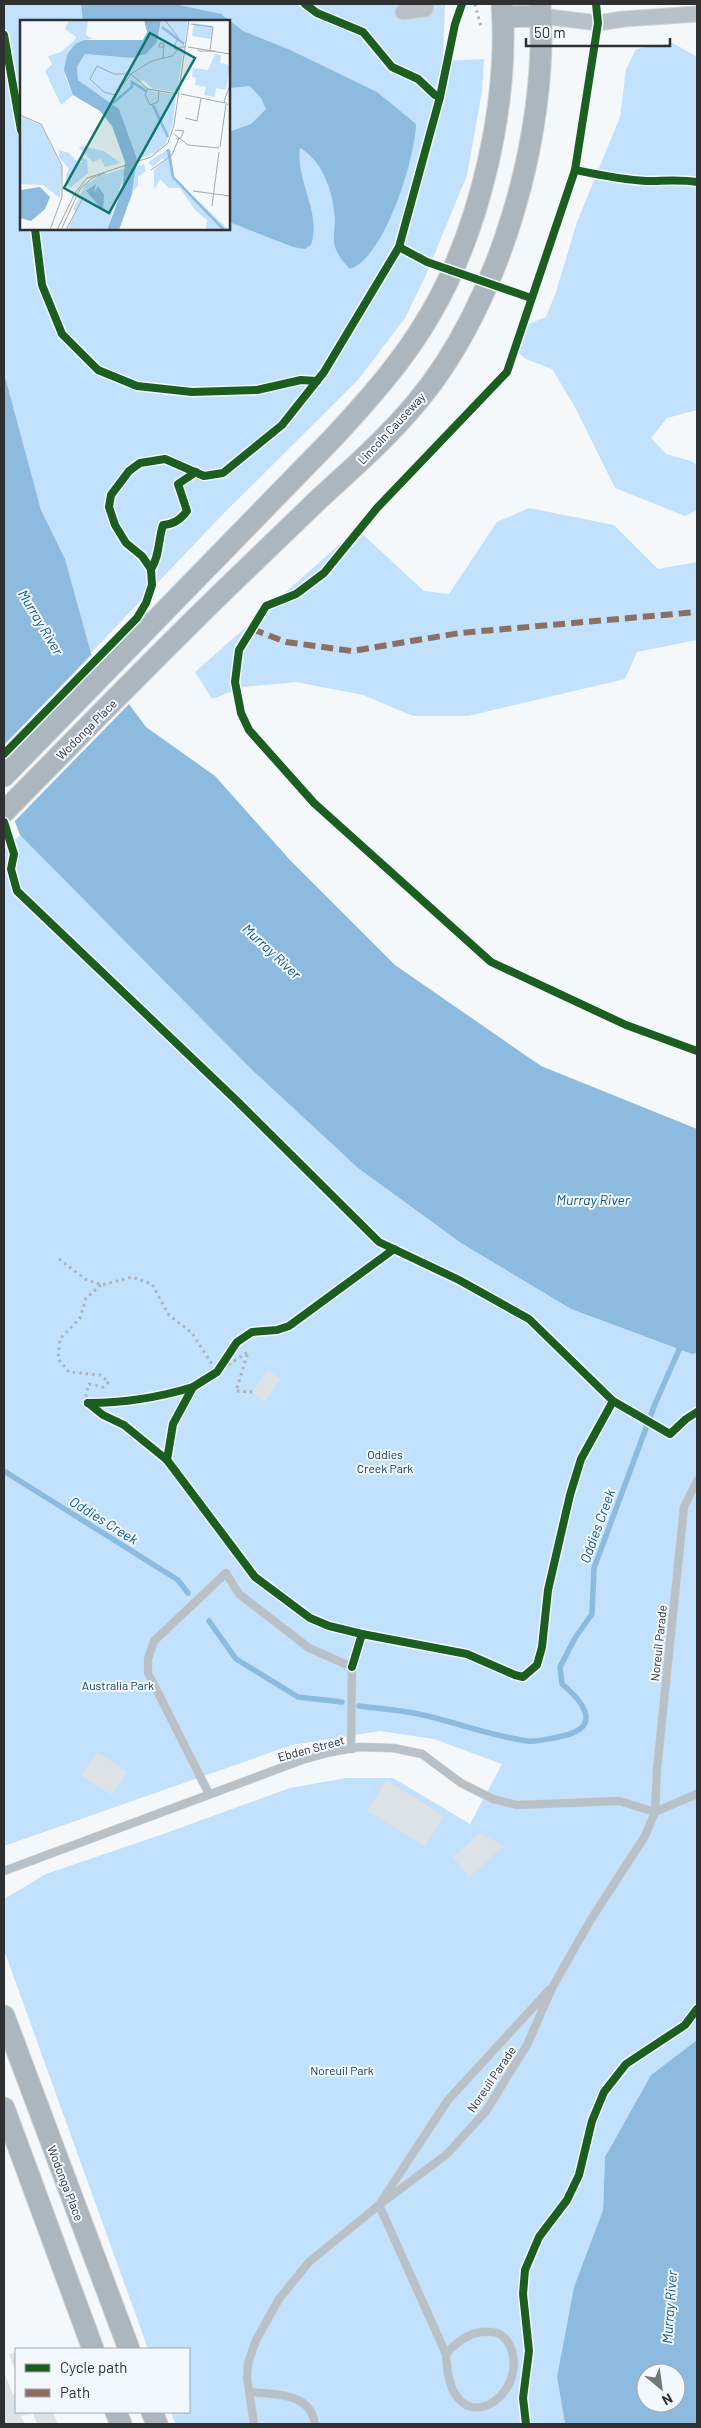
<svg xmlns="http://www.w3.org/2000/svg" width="701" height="2428" font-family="Barlow,sans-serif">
<rect width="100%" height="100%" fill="#f5f8fa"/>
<!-- green -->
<g fill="#c1e1fc" fill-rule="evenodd">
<path d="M 4,4 L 445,4 L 443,61 L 484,59 L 482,91 L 467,175 L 426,275 L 405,318 L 358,380 L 222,515 L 91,653 L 65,559 L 41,510 L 4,373 ZM 21,21 L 229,21 L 229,229 L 21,229 Z"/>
<path d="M 673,43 L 697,57 L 697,410 L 667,418 L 651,438 L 666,454 L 691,461 L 697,465 L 697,510 L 685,516 L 615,488 L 575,407 L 552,369 L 526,359 L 511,347 L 523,326 L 546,317 L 556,292 L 577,222 L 620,117 L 626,69 L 636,49 Z"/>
<path d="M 529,508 L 614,525 L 658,569 L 697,562 L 697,640 L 637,652 L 625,679 L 468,716 L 413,716 L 363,695 L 296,682 L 244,687 L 212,699 L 195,672 L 357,529 L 424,591 L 449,594 L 497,522 Z"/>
<path d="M 20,835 L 252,1070 L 358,1168 L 461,1243 L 571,1309 L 692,1354 L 697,1353 L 697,2040 L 651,2075 L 605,2157 L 603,2210 L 574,2287 L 557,2377 L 565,2424 L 175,2424 L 171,2412 L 189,2412 L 189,2349 L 148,2349 L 4,1950 L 4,1899 L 46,1874 L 166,1833 L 290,1788 L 346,1778 L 393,1778 L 470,1824 L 502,1764 L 434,1739 L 380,1731 L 292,1745 L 4,1846 L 4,850 Z"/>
</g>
<!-- water -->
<g fill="#8dbadf" fill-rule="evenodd">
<path d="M 81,4 L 174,4 L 221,14 L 243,31 L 288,49 L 377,92 L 416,124 C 415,159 385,257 350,269 C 343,262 336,253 334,243 C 333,235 335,227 335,219 C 333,192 324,162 300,148 C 295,180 322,212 311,245 L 305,249 L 293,247 L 229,222 L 229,132 L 251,124 L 266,109 L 261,98 L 250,86 L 229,88 L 229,21 L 83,21 Z"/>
<path d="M 4,373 L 41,510 L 65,559 L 91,653 L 146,727 L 215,776 L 290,860 L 395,965 L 541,1066 L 697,1129 L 697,1353 L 692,1354 L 571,1309 L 461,1243 L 358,1168 L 252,1070 L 20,835 L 4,792 Z"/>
<path d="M 697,2040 L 697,2424 L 565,2424 L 557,2377 L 574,2287 L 603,2210 L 605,2157 L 651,2075 ZM 646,2373 L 676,2373 L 676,2403 L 646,2403 Z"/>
</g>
<!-- pier -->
<path fill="#f5f8fa" d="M 94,652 L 131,702 L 13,823 L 4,799 L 4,745 Z"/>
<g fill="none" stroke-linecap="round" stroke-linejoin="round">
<!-- stream -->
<g stroke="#8dbadf" stroke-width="5.5">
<path d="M 4,1471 L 178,1580 L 188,1593"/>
<path d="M 209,1621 L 236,1659 L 298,1697 L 342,1702"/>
<path d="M 359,1706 C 380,1709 402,1710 423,1715 C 458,1723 492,1736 527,1741 C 537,1742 548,1739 558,1737 C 602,1729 587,1705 562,1684 L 560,1667 L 575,1638 L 592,1614 L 594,1568 L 655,1404 L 682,1343"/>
</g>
</g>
<!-- building -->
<g fill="#dce2e6">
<path d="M 268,1370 L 281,1379 L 265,1402 L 252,1392 Z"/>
<path d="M 97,1752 L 128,1772 L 112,1795 L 81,1776 Z"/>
<path d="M 386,1780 L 444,1816 L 425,1846 L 367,1811 Z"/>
<path d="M 480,1833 L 504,1846 L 469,1877 L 453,1857 Z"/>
<path d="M 16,2352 L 16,2373 L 9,2354 Z"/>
<path d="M 4,2371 L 13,2395 L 16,2394 L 16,2412 L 53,2412 L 58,2424 L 37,2424 L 33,2413 L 21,2416 L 25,2424 L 4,2424 Z"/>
</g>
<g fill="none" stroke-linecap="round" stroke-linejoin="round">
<defs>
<g id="lane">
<path d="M 209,1794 L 148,1673 L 148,1659 L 154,1641 L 226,1573 L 239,1594 L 309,1648 L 352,1667 L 351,1749"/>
<path d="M 655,1812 L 697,1794"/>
<path d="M 4,1871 L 302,1760 L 331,1752 L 359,1747 L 393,1748 L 422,1754 L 461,1783 L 493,1799 L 517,1805 L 619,1801 L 655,1812"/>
<path d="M 381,2202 L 448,2100 L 549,1990"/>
<path d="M 379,2205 L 446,2354 C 447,2368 448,2386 458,2398 C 481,2427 529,2384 509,2344 C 505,2337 499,2332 491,2332 C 472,2330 458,2340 446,2354"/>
<path d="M 250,2392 C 276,2395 310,2392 315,2424"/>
<path d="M 254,2424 L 247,2378 L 248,2363 L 256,2340 L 279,2299 L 309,2262 L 379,2205 L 447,2154 L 486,2111 L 527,2045 L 553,1986 L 590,1921 L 645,1836 L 655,1812 L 657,1769 L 684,1507 L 697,1481"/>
</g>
<g id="street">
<path d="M 403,12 L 425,9 L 426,4"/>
<path d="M 541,16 L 598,23 L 624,19 L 697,14"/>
</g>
<g id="secondary">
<path d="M 503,17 L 541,16"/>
<path d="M 4,776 L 333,438 C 369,399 404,360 431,313 C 481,227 509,103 502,4"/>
<path d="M 4,812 C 81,734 157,655 236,579 C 264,552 292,525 320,498 C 354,467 388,437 417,402 C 500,303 549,132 540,4"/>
<path d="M 4,2016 L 129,2349"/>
<path d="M 4,2108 L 93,2349"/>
<path d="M 116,2412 L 121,2424"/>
<path d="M 152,2412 L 157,2424"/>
</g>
</defs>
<!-- lane casing -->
<use href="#lane" stroke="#d2d4d5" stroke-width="9"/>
<!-- street casing -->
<use href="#street" stroke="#d2d4d5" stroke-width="17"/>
<!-- secondary casing -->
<use href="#secondary" stroke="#d2d4d5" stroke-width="23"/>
<!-- path -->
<g stroke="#aeb3b9" stroke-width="3" stroke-dasharray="2.5 4" stroke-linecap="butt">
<path d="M 475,4 L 481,27"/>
<path d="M 59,1259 L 85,1279 L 102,1285 L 132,1277 L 152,1284 L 169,1315 L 192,1333 L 217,1372 L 248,1352 L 236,1391 L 252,1392"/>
<path d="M 88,1403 L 86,1395 L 89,1384 L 103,1387 L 109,1382 L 100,1375 L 69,1372 L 58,1359 L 60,1339 L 80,1318 L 86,1298 L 101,1285"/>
</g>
<!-- lane -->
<use href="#lane" stroke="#b8c0c8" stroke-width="8"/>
<!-- street -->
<use href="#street" stroke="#b8c0c8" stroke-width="15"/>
<!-- secondary -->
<use href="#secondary" stroke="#abb6be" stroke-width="21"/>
<!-- quiet -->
<path stroke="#8d6e63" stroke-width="6" stroke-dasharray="12 6" stroke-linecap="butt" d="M 252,629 L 286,642 L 352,651 L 460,633 L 697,612"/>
<defs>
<g id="cycleway">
<path d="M 305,4 L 317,13 L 363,32 L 392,67 L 418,79 L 435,95 L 440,97 L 455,24 L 462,4"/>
<path d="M 596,4 L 598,23 L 575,170 L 507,372 L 377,508 L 324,573 L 296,594 L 266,606 L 239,650 L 235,682 L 241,713 L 249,730 L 314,803 L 491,962 L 626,1025 L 697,1051"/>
<path d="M 4,35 L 21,130"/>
<path d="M 575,170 C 599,175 622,180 646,181 C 663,181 680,179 697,182"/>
<path d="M 35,229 L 42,285 L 62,334 L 98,370 L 137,386 L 192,392 L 257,390 L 301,380 L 317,381"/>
<path d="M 399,247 L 427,262 L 531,298"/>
<path d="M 151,569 C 160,555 158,540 163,525 C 174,524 180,520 187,511 L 178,484 L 196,472"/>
<path d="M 4,754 L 137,618 L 146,603 L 152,585 L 151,569 L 142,556 L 126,543 L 115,525 L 109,507 L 111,495 L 129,471 L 140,463 L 165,459 L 204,476 L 223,473 L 282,425 L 324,372 L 399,247 L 440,97"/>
<path d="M 4,822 L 14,854 L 11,869 L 17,891 L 237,1101 L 379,1242 L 459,1280 L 529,1319 L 613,1401 L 670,1434 L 686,1419 L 697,1412"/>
<path d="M 193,1387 L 217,1372 L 237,1342 L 252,1332 L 277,1330 L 289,1326 L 394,1249"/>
<path d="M 88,1403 L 103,1415 L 124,1425 L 167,1460 L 255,1577 L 310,1618 L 329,1626 L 362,1634"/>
<path d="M 88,1403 C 125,1403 157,1398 193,1387 L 173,1424 L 167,1460"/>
<path d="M 352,1667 L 362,1634 L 467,1654 L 515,1675 L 523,1677 L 537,1665 L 542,1647 L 548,1590 L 570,1495 L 581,1459 L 613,1401"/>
<path d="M 526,2424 L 523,2398 L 529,2351 L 523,2294 L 525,2270 L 539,2237 L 567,2200 L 579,2175 L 592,2121 L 604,2092 L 626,2064 L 685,2025 L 697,2009"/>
</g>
</defs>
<!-- cycleway casing -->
<use href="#cycleway" stroke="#f2f8fd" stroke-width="11"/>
<!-- cycleway -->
<use href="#cycleway" stroke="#1b5e20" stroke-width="8"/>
</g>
<g text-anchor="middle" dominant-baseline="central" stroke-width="4" stroke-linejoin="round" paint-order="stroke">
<!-- street labels -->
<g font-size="12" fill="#2e3032" stroke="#f2f8fd">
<text transform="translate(391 428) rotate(-47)">Lincoln Causeway</text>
<text transform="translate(86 729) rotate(-45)">Wodonga Place</text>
<text transform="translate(658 1643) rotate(-84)">Noreuil Parade</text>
<text transform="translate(311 1748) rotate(-15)">Ebden Street</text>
<text transform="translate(491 2079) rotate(-56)">Noreuil Parade</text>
<text transform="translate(66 2183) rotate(69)">Wodonga Place</text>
</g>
<!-- park labels -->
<g font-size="12" fill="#04375a" stroke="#f2f8fd">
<text x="385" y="1454">Oddies<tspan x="385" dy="14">Creek Park</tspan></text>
<text x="118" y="1685">Australia Park</text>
<text x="342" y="2070">Noreuil Park</text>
</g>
<!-- water labels -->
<g font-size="14" font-style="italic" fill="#0b5688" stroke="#f2f8fd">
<text transform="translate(41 622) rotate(59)">Murray River</text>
<text transform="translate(272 951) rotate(43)">Murray River</text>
<text x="593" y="1199">Murray River</text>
<text transform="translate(104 1520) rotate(32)">Oddies Creek</text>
<text transform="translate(597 1526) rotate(-70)">Oddies Creek</text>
<text transform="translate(669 2307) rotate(-86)">Murray River</text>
</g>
</g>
<!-- overview -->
<g transform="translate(20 20)">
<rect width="210" height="210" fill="#f5f8fa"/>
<path d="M 49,0 L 68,0 L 66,15 L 73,19 L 64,20 L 45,56 L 53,75 L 41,85 L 25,51 L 32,44 L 28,36 L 41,32 L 55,20 L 56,17 L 45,9 ZM 141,0 L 168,0 L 157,72 L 133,69 L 123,60 L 119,63 L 132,71 L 156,75 L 153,103 L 146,123 L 135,133 L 117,139 L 99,89 L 58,60 L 57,47 L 65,34 L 112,38 L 126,34 L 137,22 ZM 174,3 L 193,6 L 191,19 L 172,16 ZM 195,34 L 201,35 L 200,43 L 210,45 L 206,70 L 196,68 L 195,77 L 184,75 L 186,67 L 175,65 L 176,58 L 172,57 L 173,48 L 188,50 ZM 2,97 L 21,105 L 42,148 L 40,178 L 23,165 L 0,164 ZM 61,126 L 84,131 L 100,143 L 85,147 L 81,139 L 73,142 L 59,128 ZM 148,129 L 151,131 L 154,158 L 209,210 L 186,210 L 187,200 L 175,190 L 160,168 L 149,168 L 140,159 L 134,170 L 134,150 L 145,140 L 142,138 L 133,147 L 128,142 ZM 39,130 L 49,133 L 58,142 L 62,142 L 60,136 L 67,140 L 68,153 L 50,168 L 46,164 L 46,156 L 49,149 L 39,137 ZM 124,144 L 126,151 L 118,157 L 118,166 L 113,171 L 116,146 ZM 106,148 L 87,210 L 48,210 L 56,191 L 53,190 L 65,165 L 79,156 Z" fill="#c1e1fc"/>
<path d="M 124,0 L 141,0 L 137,22 L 126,34 L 112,38 L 65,34 L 57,47 L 58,60 L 99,89 L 117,139 L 112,174 L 99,210 L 87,210 L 102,170 L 105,142 L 92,106 L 80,91 L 53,75 L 44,50 L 47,35 L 55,24 L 64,20 L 123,20 L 127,12 ZM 76,164 L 74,173 L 78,166 L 84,175 L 83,190 L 66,171 ZM 20,167 L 30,177 L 25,189 L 11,201 L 0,198 L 1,170 Z" fill="#8dbadf"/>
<path fill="none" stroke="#8dbadf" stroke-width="2.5" d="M 142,7 L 164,24M 93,83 L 112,67 L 112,62 L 126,71M 133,85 L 148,117M 148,129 L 153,157 L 204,210"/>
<path fill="none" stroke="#a5a8aa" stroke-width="1" d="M 145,0 L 158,17 L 154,28 L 157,31M 171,4 L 193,7 L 190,30M 168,27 L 210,34M 178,29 L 179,31 L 195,31M 143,39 L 144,24 L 140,23 L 139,27 L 144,27M 111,54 L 94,54 L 77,46 L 70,59 L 84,72 L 95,75 L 112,53 L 132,41 L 152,36 L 160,27 L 165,27M 111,54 L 128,69 L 158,74M 128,69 L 125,74 L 130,85 L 138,82 L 139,71M 161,74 L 205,83M 208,85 L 204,81 L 210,65M 0,95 L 21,104 L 42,146 L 42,177 L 30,210M 165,98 L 177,101 L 181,78M 155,110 L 164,111 L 160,119M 154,114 L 168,125 L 199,128M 200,127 L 206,84M 131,150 L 152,135 L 159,118M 173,171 L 210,176M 192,186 L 199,132M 37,210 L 55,173 L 67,158 L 131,137 L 148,123 L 154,105 L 169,0M 41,210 L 60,169 L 72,158 L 85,153M 46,210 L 63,178"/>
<path fill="#0f766e" fill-opacity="0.15" stroke="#0f766e" stroke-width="2.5" d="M 130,13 L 175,38 L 89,193 L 44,168 Z"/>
<rect width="210" height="210" fill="none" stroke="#2e3032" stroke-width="2.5"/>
</g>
<!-- border -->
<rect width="701" height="2428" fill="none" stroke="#2e3032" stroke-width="10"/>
<!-- legend -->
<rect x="15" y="2348" width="175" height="65" fill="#f2f8fd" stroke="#a4a8ac"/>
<rect x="25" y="2364" width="25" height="8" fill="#1b5e20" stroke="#a4a8ac"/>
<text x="60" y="2373" font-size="15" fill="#2e3032">Cycle path</text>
<rect x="25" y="2389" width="25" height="8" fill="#8d6e63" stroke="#a4a8ac"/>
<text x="60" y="2398" font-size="15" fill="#2e3032">Path</text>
<!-- north arrow -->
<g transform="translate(661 2388) rotate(151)"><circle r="24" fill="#f2f8fd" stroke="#a4a8ac"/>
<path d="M0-4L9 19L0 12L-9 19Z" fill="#747678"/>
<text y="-8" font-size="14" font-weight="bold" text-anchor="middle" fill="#2e3032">N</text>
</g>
<!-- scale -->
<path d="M526 38v8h144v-8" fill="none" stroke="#2e3032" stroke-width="2.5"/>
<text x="534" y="38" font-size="15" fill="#2e3032" stroke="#f2f8fd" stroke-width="4" paint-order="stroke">50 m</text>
</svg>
